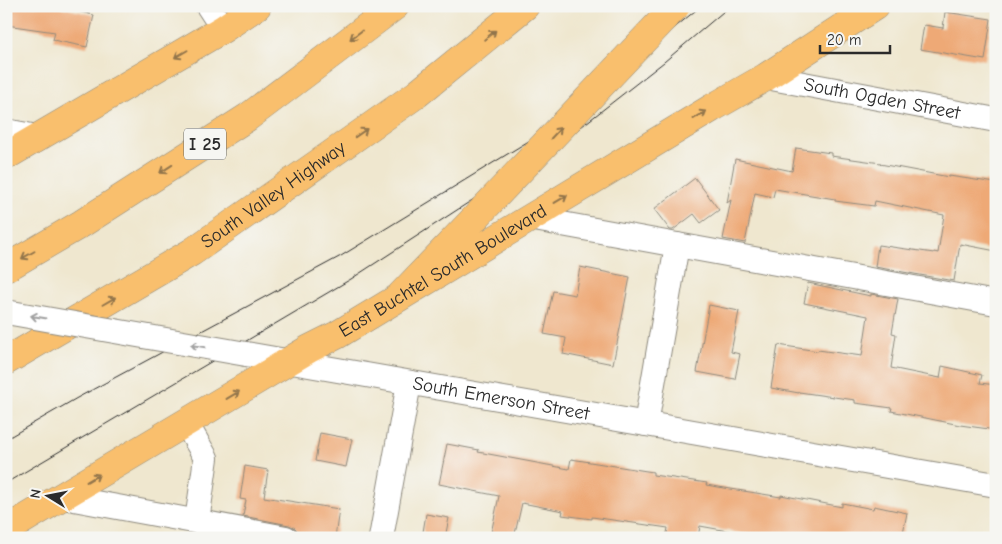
<svg xmlns="http://www.w3.org/2000/svg" width="1002" height="544" font-family="'Comic Neue',sans-serif">
<rect width="100%" height="100%" fill="#f6f6f2"/>
<filter id="ink" filterUnits="userSpaceOnUse"><feTurbulence type="fractalNoise" baseFrequency=".02" numOctaves="2"/><feDisplacementMap in="SourceGraphic" scale="10" xChannelSelector="R" yChannelSelector="G"/><feConvolveMatrix kernelMatrix="1 2 1 2 8 2 1 2 1" color-interpolation-filters="sRGB"/></filter>
<filter id="wash" filterUnits="userSpaceOnUse"><feTurbulence type="fractalNoise" baseFrequency=".0096" numOctaves="4" result="noise"/><feDisplacementMap in="SourceGraphic" scale="20" xChannelSelector="R" yChannelSelector="G"/><feGaussianBlur stdDeviation="1.12" result="paint"/><feColorMatrix in="noise" values="0 0 0 0 0 0 0 0 0 0 0 0 0 0 0 0 0 1.4 0 .05"/><feComposite in="paint" operator="in"/></filter>
<g filter="url(#wash)">
<rect width="100%" height="100%" fill="#efe7cf"/>
<g id="blocks">
<!-- building -->
<g fill="#eea976">
<path d="M 6,6 L 55,6 L 94,15 L 87,47 L 53,40 L 55,32 L 6,25 Z"/>
<path d="M 945,12 L 991,19 L 985,60 L 920,49 L 924,25 L 943,28 Z"/>
<path d="M 796,148 L 831,153 L 831,156 L 881,163 L 880,164 L 949,177 L 949,176 L 996,183 L 996,251 L 960,244 L 954,281 L 875,267 L 878,245 L 934,253 L 934,252 L 938,253 L 944,215 L 875,201 L 874,206 L 835,201 L 835,199 L 775,189 L 773,197 L 755,193 L 745,243 L 723,239 L 731,200 L 727,203 L 735,159 L 792,171 Z"/>
<path d="M 695,178 L 719,210 L 701,223 L 694,214 L 673,230 L 670,230 L 654,209 Z"/>
<path d="M 580,267 L 630,277 L 613,364 L 563,354 L 566,338 L 544,334 L 553,291 L 575,295 Z"/>
<path d="M 808,283 L 871,296 L 871,294 L 898,299 L 892,333 L 896,334 L 891,368 L 940,378 L 942,366 L 982,375 L 980,383 L 996,385 L 996,430 L 960,425 L 891,411 L 892,408 L 855,403 L 855,400 L 799,392 L 799,393 L 771,388 L 778,345 L 818,351 L 818,350 L 862,356 L 868,316 L 804,303 Z"/>
<path d="M 709,305 L 739,311 L 731,352 L 740,354 L 735,379 L 697,372 Z"/>
<path d="M 320,433 L 352,439 L 346,467 L 315,461 Z"/>
<path d="M 447,444 L 479,450 L 478,452 L 569,469 L 571,459 L 653,472 L 653,475 L 707,483 L 706,485 L 781,497 L 781,495 L 842,507 L 842,503 L 873,509 L 874,506 L 907,513 L 902,538 L 767,538 L 700,526 L 698,538 L 666,538 L 668,528 L 592,517 L 592,519 L 562,515 L 563,511 L 522,503 L 514,538 L 490,538 L 499,496 L 439,484 Z"/>
<path d="M 245,466 L 268,470 L 264,497 L 339,509 L 335,538 L 299,538 L 299,533 L 295,528 L 289,525 L 243,516 L 246,500 L 240,499 Z"/>
<path d="M 426,514 L 449,518 L 445,538 L 422,538 Z"/>
</g>
</g>
</g>
<g filter="url(#ink)">
<use href="#blocks" fill-opacity="0" stroke="#8d897d" stroke-width="1"/>
<g fill="none" stroke-linecap="round" stroke-linejoin="round">
<defs>
<g id="minor">
<path d="M 208,6 L 223,29"/>
<path id="s1" d="M 766,77 L 996,120"/>
<path d="M 6,131 L 37,137"/>
<path d="M 529,218 L 996,303"/>
<path id="s2" d="M 246,354 L 996,485"/>
<path d="M 186,423 L 206,458 L 197,521"/>
<path d="M 646,424 L 677,245"/>
<path d="M 63,497 L 286,538"/>
<path d="M 381,538 L 409,383"/>
</g>
<g id="major">
<path d="M 6,156 L 223,29 L 257,6"/>
<path id="s3" d="M 6,530 L 309,349 L 337,335 L 712,108 L 766,77 L 875,6"/>
</g>
<g id="highway">
<path d="M 6,268 L 81,224 L 248,117 L 395,6"/>
<path d="M 400,296 L 474,219"/>
<path id="s4" d="M 6,361 L 192,252 L 417,94 L 525,6"/>
</g>
</defs>
<!-- minor casing -->
<use href="#minor" stroke="#8d897d" stroke-width="26"/>
<!-- major casing -->
<use href="#major" stroke="#8d897d" stroke-width="29"/>
<!-- highway casing -->
<use href="#highway" stroke="#8d897d" stroke-width="29"/>
<!-- minor -->
<use href="#minor" stroke="#fff" stroke-width="24"/>
<!-- major -->
<use href="#major" stroke="#f9bf6d" stroke-width="28"/>
<!-- highway -->
<use href="#highway" stroke="#f9bf6d" stroke-width="28"/>
<!-- tram -->
<g stroke="#2b2b2b" stroke-width="1">
<path d="M 6,439 L 77,398 L 341,256 L 563,120 L 701,6"/>
<path d="M 6,483 L 351,279 L 563,141 L 664,62 L 730,6"/>
</g>
<defs>
<path id="minor-bridge" d="M 6,312 L 246,354"/>
<path id="highway-bridge" d="M 474,219 L 676,6"/>
</defs>
<!-- minor-bridge casing -->
<use href="#minor-bridge" stroke="#8d897d" stroke-width="26" stroke-linecap="butt"/>
<!-- highway-bridge casing -->
<use href="#highway-bridge" stroke="#8d897d" stroke-width="29" stroke-linecap="butt"/>
<!-- minor-bridge -->
<use href="#minor-bridge" stroke="#fff" stroke-width="24"/>
<!-- highway-bridge -->
<use href="#highway-bridge" stroke="#f9bf6d" stroke-width="28"/>
</g>
<!-- one-way arrows -->
<defs><path id="oneway-shaft" d="M-6 0H5M1.5-3L5.5 0L1.5 3" fill="none" stroke-width="1.6" stroke-linecap="round" stroke-linejoin="round" transform="scale(1.25)"/></defs>
<g stroke="#92754c">
<use href="#oneway-shaft" transform="translate(356 35) rotate(143)"/>
<use href="#oneway-shaft" transform="translate(490 35) rotate(-39)"/>
<use href="#oneway-shaft" transform="translate(181 54) rotate(150)"/>
<use href="#oneway-shaft" transform="translate(700 115) rotate(-31)"/>
<use href="#oneway-shaft" transform="translate(361 133) rotate(-35)"/>
<use href="#oneway-shaft" transform="translate(556 133) rotate(-47)"/>
<use href="#oneway-shaft" transform="translate(166 169) rotate(147)"/>
<use href="#oneway-shaft" transform="translate(561 199) rotate(-31)"/>
<use href="#oneway-shaft" transform="translate(28 255) rotate(150)"/>
<use href="#oneway-shaft" transform="translate(109 301) rotate(-30)"/>
<use href="#oneway-shaft" transform="translate(233 395) rotate(-31)"/>
<use href="#oneway-shaft" transform="translate(93 478) rotate(-31)"/>
</g>
<g stroke="#a0a0a0">
<use href="#oneway-shaft" transform="translate(38 317) rotate(-170)"/>
<use href="#oneway-shaft" transform="translate(198 346) rotate(-170)"/>
</g>
</g>
<g text-anchor="middle" dominant-baseline="central" stroke-width="4" stroke-linejoin="round" paint-order="stroke">
<!-- shield labels -->
<rect fill="#f6f6f2" stroke="#686867" stroke-width="1" x="184" y="128.5" width="42" height="31" rx="4"/>
<g font-size="18" font-weight="bold" fill="#2b2b2b">
<text x="205" y="144">I 25</text>
</g>
<!-- street labels -->
<g font-size="19" fill="#2b2b2b" stroke="#f6f6f2">
<text stroke="none"><textPath href="#s1" startOffset="118">South Ogden Street</textPath></text>
<text stroke="none"><textPath href="#s4" startOffset="315">South Valley Highway</textPath></text>
<text stroke="none"><textPath href="#s3" startOffset="508">East Buchtel South Boulevard</textPath></text>
<text stroke="none"><textPath href="#s2" startOffset="259">South Emerson Street</textPath></text>
</g>
</g>
<!-- margin -->
<rect width="1002" height="544" fill="none" stroke="#f6f6f2" stroke-width="25"/>
<!-- north arrow -->
<g transform="translate(48 496) rotate(280)" stroke="#f6f6f2" stroke-width="4" paint-order="stroke">
<path d="M0-4L9 19L0 12L-9 19Z" fill="#2b2b2b"/>
<text y="-8" font-size="14" font-weight="bold" text-anchor="middle" fill="#2b2b2b">N</text>
</g>
<!-- scale -->
<path d="M820 45v8h70v-8" fill="none" stroke="#2b2b2b" stroke-width="2.5"/>
<text x="827" y="45" font-size="15" fill="#2b2b2b" stroke="#f6f6f2" stroke-width="4" paint-order="stroke">20 m</text>
</svg>
